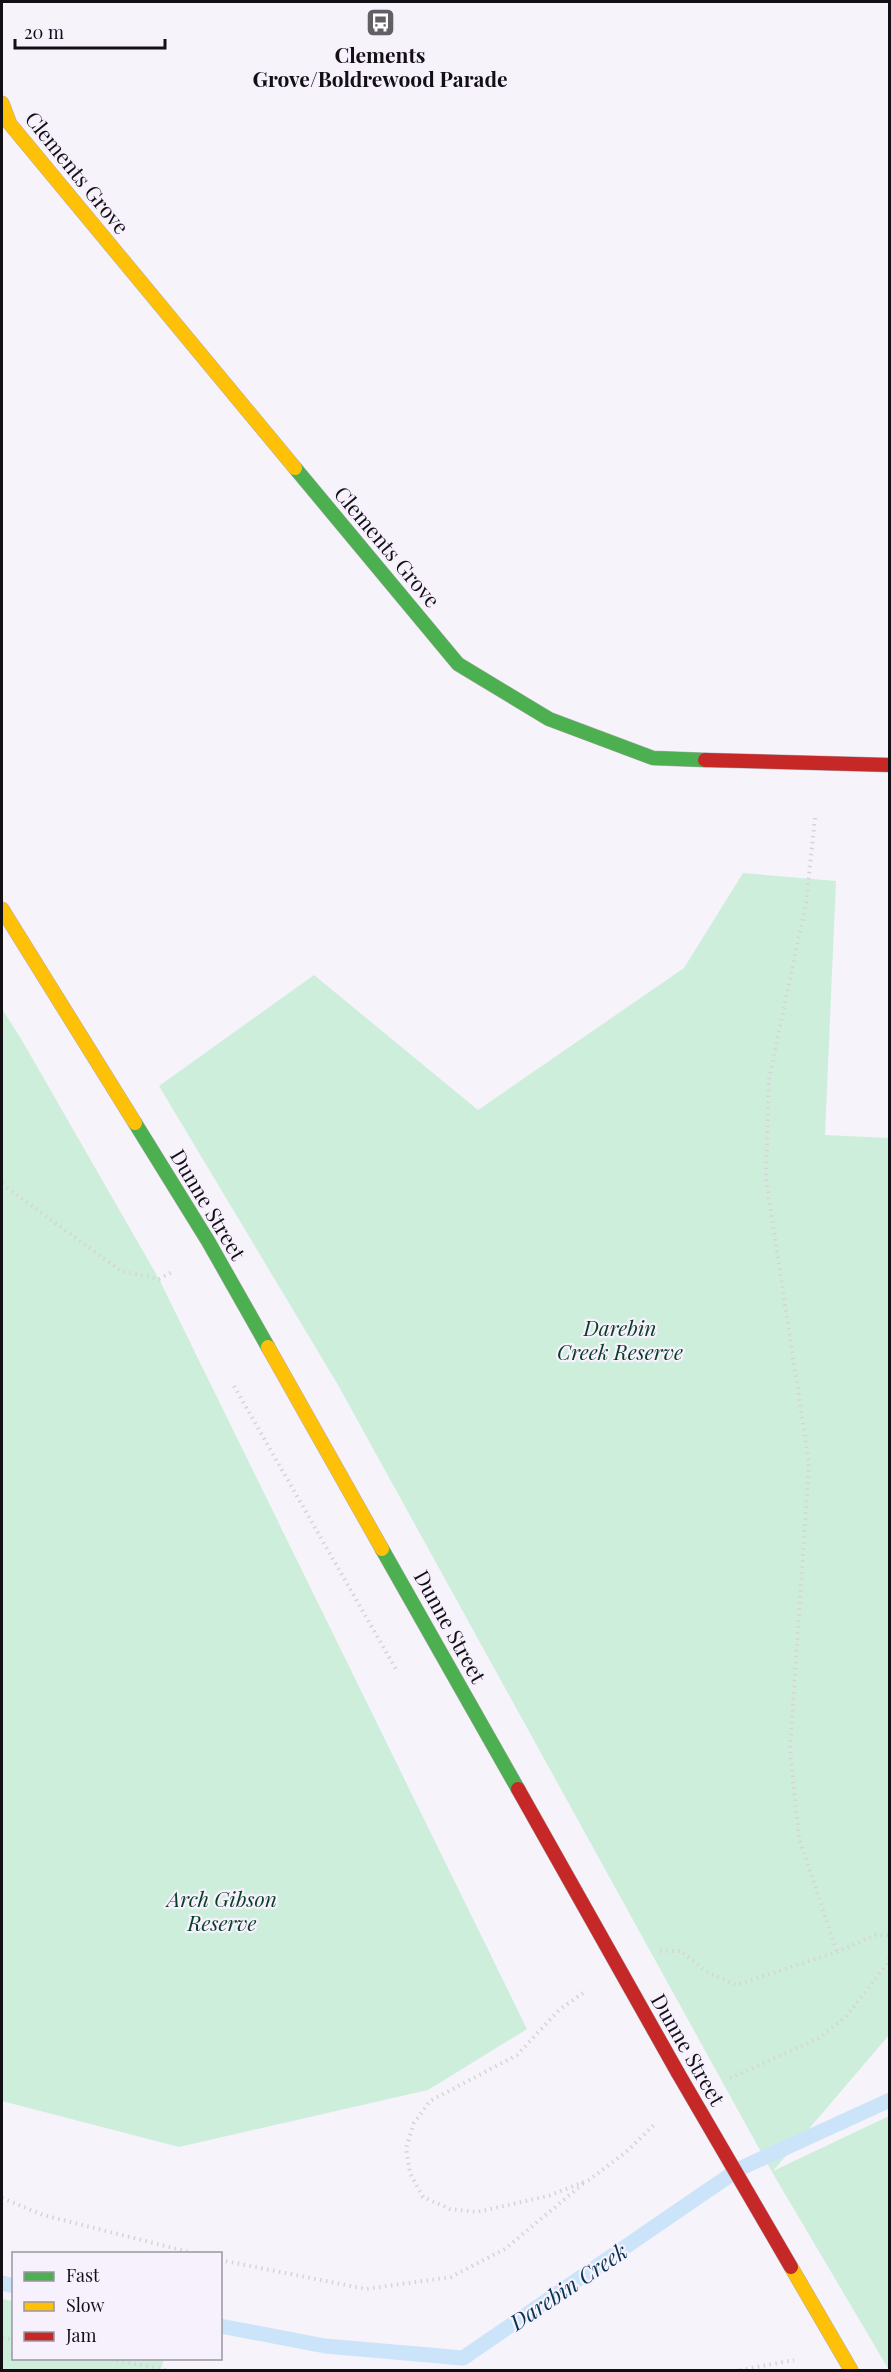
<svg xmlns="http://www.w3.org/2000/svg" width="891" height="2372" font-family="'Playfair Display',serif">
<rect width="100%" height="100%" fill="#f7f3fa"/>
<!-- green -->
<g fill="#ceeedc">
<path d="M 743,873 L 836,881 L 825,1135 L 889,1138 L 889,2035 L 773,2171 L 889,2116 L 889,2370 L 772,2172 L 338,1385 L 159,1086 L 314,975 L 478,1110 L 684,968 Z"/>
<path d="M 2,1009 L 20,1037 L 159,1279 L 527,2029 L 428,2090 L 179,2147 L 2,2101 Z"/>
<path d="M 2,2299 L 13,2301 L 14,2358 L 164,2359 L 161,2370 L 2,2370 Z"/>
</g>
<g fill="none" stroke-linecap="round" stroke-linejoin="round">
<!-- stream -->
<g stroke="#cbe4f9" stroke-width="15">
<path d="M 2,2283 L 14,2286"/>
<path d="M 220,2326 L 325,2346 L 463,2358 L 739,2169 L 890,2100"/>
</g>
<defs>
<g id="fast">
<path d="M 295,468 L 458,664 L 549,719 L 653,758 L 705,760"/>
<path d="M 135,1123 L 208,1241 L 268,1347"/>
<path d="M 382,1549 L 518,1789"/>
</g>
<g id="slow">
<path d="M 2,103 L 10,124 L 295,468"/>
<path d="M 2,909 L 135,1123"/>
<path d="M 268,1347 L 382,1549"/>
<path d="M 791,2267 L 851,2370"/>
</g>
<g id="jam">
<path d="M 705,760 L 890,765"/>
<path d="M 518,1789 L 678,2073"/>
</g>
</defs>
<!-- fast casing -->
<use href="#fast" stroke="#b1adb3" stroke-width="15"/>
<!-- slow casing -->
<use href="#slow" stroke="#b1adb3" stroke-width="15"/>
<!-- jam casing -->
<use href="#jam" stroke="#b1adb3" stroke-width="15"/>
<!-- path -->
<g stroke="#d6d4d7" stroke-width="4" stroke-dasharray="1.5 4.5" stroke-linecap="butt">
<path d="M 815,818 L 806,903 L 769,1079 L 766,1179 L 809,1463 L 790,1750 L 799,1838 L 837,1952"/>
<path d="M 2,1184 L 121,1271 L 159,1279 L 174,1271"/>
<path d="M 234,1386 L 397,1671"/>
<path d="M 660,1951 L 681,1951 L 705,1971 L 736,1985 L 837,1952 L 875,1935 L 890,1935"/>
<path d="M 583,1993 L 559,2010 L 517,2055 L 430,2101 L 414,2123 L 406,2148 L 410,2173 L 423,2197 L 450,2209 L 477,2212 L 548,2196 L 589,2180 L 626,2152 L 656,2123"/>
<path d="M 730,2078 L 819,2038 L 846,2017 L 887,1964 L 890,1955"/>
<path d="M 2,2198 L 43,2215 L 197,2254"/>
<path d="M 220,2260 L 366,2289 L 451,2277 L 505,2249 L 584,2183"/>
<path d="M 2,2338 L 14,2340"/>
<path d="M 105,2358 L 166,2370"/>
<path d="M 740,2370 L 794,2360"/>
</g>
<!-- fast -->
<use href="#fast" stroke="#4caf50" stroke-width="14"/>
<!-- slow -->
<use href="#slow" stroke="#ffc107" stroke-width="14"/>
<!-- jam -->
<use href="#jam" stroke="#c62828" stroke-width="14"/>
<defs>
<path id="jam-bridge" d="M 678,2073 L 791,2267"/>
</defs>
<!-- jam-bridge casing -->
<use href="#jam-bridge" stroke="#b1adb3" stroke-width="15" stroke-linecap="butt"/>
<!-- jam-bridge -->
<use href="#jam-bridge" stroke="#c62828" stroke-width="14"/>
</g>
<!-- icons -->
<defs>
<symbol id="bus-square" viewBox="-11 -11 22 22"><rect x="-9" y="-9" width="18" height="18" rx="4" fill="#625f65" stroke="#f7f0fd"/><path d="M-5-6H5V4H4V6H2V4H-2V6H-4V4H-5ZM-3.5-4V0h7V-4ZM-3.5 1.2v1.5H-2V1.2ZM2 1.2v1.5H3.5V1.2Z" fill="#fff"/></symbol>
</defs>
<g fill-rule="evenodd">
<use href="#bus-square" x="364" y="6" width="33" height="33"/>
</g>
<g text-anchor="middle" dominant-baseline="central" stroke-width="4.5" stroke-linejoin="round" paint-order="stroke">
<!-- poi labels -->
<g font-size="21" font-weight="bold" fill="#120f15" stroke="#f7f0fd">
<text x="380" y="54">Clements<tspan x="380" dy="24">Grove/Boldrewood Parade</tspan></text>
</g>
<!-- street labels -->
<g font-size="21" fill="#120f15" stroke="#f7f0fd">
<text transform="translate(78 172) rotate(51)">Clements Grove</text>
<text transform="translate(388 546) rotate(50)">Clements Grove</text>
<text transform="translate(209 1204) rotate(59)">Dunne Street</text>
<text transform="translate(451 1626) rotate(61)">Dunne Street</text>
<text transform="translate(689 2049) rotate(60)">Dunne Street</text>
</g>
<!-- park labels -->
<g font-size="21" font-style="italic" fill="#063e24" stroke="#f7f0fd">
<text x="620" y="1327">Darebin<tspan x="620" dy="24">Creek Reserve</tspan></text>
<text x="222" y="1898">Arch Gibson<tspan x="222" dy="24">Reserve</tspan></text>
</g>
<!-- water labels -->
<g font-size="22" font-style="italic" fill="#003451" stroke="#f7f0fd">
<text transform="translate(568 2286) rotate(-34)">Darebin Creek</text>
</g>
</g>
<!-- border -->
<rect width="891" height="2372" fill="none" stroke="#120f15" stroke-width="6"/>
<!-- legend -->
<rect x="12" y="2252" width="210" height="108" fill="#f7f0fd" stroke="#9b96a0" stroke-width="1.5"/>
<rect x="24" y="2272" width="30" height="9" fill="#4caf50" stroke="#9b96a0" stroke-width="1.5"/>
<text x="66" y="2282" font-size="18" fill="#120f15">Fast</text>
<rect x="24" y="2302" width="30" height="9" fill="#ffc107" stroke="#9b96a0" stroke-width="1.5"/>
<text x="66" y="2312" font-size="18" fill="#120f15">Slow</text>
<rect x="24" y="2332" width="30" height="9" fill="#c62828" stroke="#9b96a0" stroke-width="1.5"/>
<text x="66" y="2342" font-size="18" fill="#120f15">Jam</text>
<!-- scale -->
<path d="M15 39v9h150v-9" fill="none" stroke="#120f15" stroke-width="3"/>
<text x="24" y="39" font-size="18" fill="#120f15" stroke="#f7f0fd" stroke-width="4.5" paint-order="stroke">20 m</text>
</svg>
